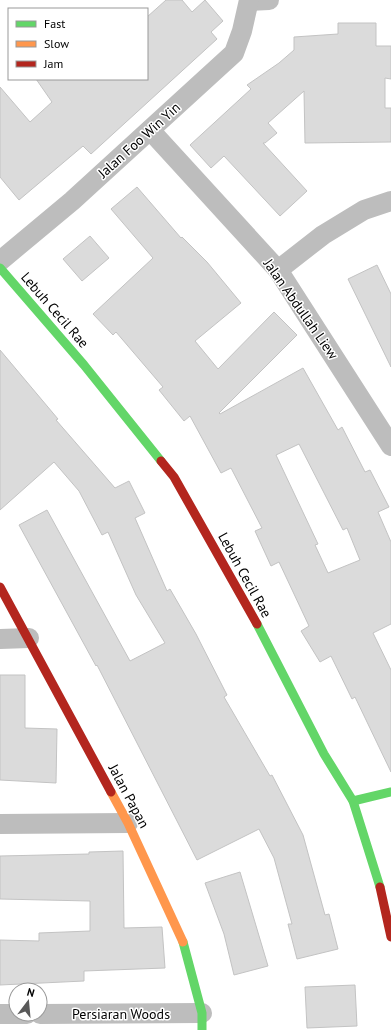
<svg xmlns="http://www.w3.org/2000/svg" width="391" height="1030" font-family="'PT Sans',sans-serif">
<rect width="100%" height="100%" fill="#fff"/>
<!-- building -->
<g fill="#dbdbdb" stroke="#c3c3c3" fill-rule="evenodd">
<path d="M 166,0 L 182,0 L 192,12 L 205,0 L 223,21 L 211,32 L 217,39 L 91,154 L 83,146 L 19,200 L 0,177 L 0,87 L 30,122 L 52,102 L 36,79 L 147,79 L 147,17 Z"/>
<path d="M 338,23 L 376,23 L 376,46 L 391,46 L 391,79 L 385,78 L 385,108 L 391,108 L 391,142 L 305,143 L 304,91 L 268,123 L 277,133 L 265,143 L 263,143 L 307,191 L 280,216 L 224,156 L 211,168 L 190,145 L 251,89 L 247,85 L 279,63 L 294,50 L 294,37 L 338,34 Z"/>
<path d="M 137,187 L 181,238 L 182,237 L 207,262 L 241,303 L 195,341 L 218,369 L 274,312 L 297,335 L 219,413 L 220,414 L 303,368 L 338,430 L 342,427 L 365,472 L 370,470 L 389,507 L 378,512 L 391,542 L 391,624 L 373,633 L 391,670 L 391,772 L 355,697 L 352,699 L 331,656 L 320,662 L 301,631 L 309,626 L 279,562 L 271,566 L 255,531 L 262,528 L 231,468 L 221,473 L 190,416 L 184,421 L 159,390 L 163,387 L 116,332 L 113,335 L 93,314 L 153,258 L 111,209 ZM 299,444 L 343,530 L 347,528 L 360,560 L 328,573 L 315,545 L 318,544 L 276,455 Z"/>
<path d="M 90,236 L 109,258 L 82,281 L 63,259 Z"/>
<path d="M 377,265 L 391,294 L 391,367 L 348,279 Z"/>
<path d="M 0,350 L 58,419 L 56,420 L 115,488 L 129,481 L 145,513 L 135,518 L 167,591 L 170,589 L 196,634 L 227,695 L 224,697 L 270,776 L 272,775 L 303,835 L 325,915 L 329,914 L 338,949 L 297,959 L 288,924 L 292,924 L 274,858 L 259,829 L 197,860 L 97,665 L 96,666 L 19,525 L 47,510 L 130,661 L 165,643 L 136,595 L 108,532 L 102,535 L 79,491 L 54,462 L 0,510 Z"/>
<path d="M 0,675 L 25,675 L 25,728 L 57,729 L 56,783 L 0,780 Z"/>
<path d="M 123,851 L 124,928 L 162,927 L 165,968 L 84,971 L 84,981 L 0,985 L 0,940 L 39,941 L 39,933 L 90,931 L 90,901 L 0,899 L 0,856 L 89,854 L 89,852 Z"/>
<path d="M 240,872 L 268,966 L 234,975 L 224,934 L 205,883 Z"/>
<path d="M 355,985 L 357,1026 L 307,1028 L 305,987 Z"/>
</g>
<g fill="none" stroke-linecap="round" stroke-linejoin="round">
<!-- street -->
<g stroke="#bdbdbd" stroke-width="20">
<path d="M 249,1 L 269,0"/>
<path d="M 150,130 L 278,270 L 391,446"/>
<path d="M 0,261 L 72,201 L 234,53 L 242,31 L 249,0"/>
<path d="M 278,270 L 323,235 L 364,210 L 391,201"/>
<path d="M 0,639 L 29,638"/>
<path d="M 0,824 L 128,823"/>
<path d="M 0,1014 L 27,1014"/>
<path d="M 40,1014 L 202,1013"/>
</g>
<!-- fast -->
<g stroke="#63d668" stroke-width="9">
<path d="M 0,268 L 84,365 L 161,461"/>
<path d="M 257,624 L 324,754 L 353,801 L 380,887"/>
<path d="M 353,801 L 391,792"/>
<path d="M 183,942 L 202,1013 L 202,1030"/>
</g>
<!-- slow -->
<path stroke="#ff974d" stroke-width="9" d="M 111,792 L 128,823 L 183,942"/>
<!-- jam -->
<g stroke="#b3261e" stroke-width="9">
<path d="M 161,461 L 174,477 L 257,624"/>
<path d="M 0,587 L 111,792"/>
<path d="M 380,887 L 391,937"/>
</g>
</g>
<g text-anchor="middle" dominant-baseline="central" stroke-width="3" stroke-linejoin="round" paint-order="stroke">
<!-- street labels -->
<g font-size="14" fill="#000" stroke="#fff">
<text transform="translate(139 140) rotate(-42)">Jalan Foo Win Yin</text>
<text transform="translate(301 309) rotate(55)">Jalan Abdullah Liew</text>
<text transform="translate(55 310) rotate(49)">Lebuh Cecil Rae</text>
<text transform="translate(245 575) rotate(61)">Lebuh Cecil Rae</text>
<text transform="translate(129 796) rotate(62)">Jalan Papan</text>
<text x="121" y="1014">Persiaran Woods</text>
</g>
</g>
<!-- legend -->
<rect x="8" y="8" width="140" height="72" fill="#ffffff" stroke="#999999"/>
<rect x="16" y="21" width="20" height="6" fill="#63d668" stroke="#999999"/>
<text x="44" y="28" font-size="12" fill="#000000">Fast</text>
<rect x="16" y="41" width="20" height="6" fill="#ff974d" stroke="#999999"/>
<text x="44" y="48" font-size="12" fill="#000000">Slow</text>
<rect x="16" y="61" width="20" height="6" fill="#b3261e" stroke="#999999"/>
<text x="44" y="68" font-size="12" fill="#000000">Jam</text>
<!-- north arrow -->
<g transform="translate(28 1002) rotate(16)"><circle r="19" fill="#ffffff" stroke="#999999"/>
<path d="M0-3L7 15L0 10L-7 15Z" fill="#595959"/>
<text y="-6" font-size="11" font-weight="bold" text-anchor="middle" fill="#000000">N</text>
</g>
</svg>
